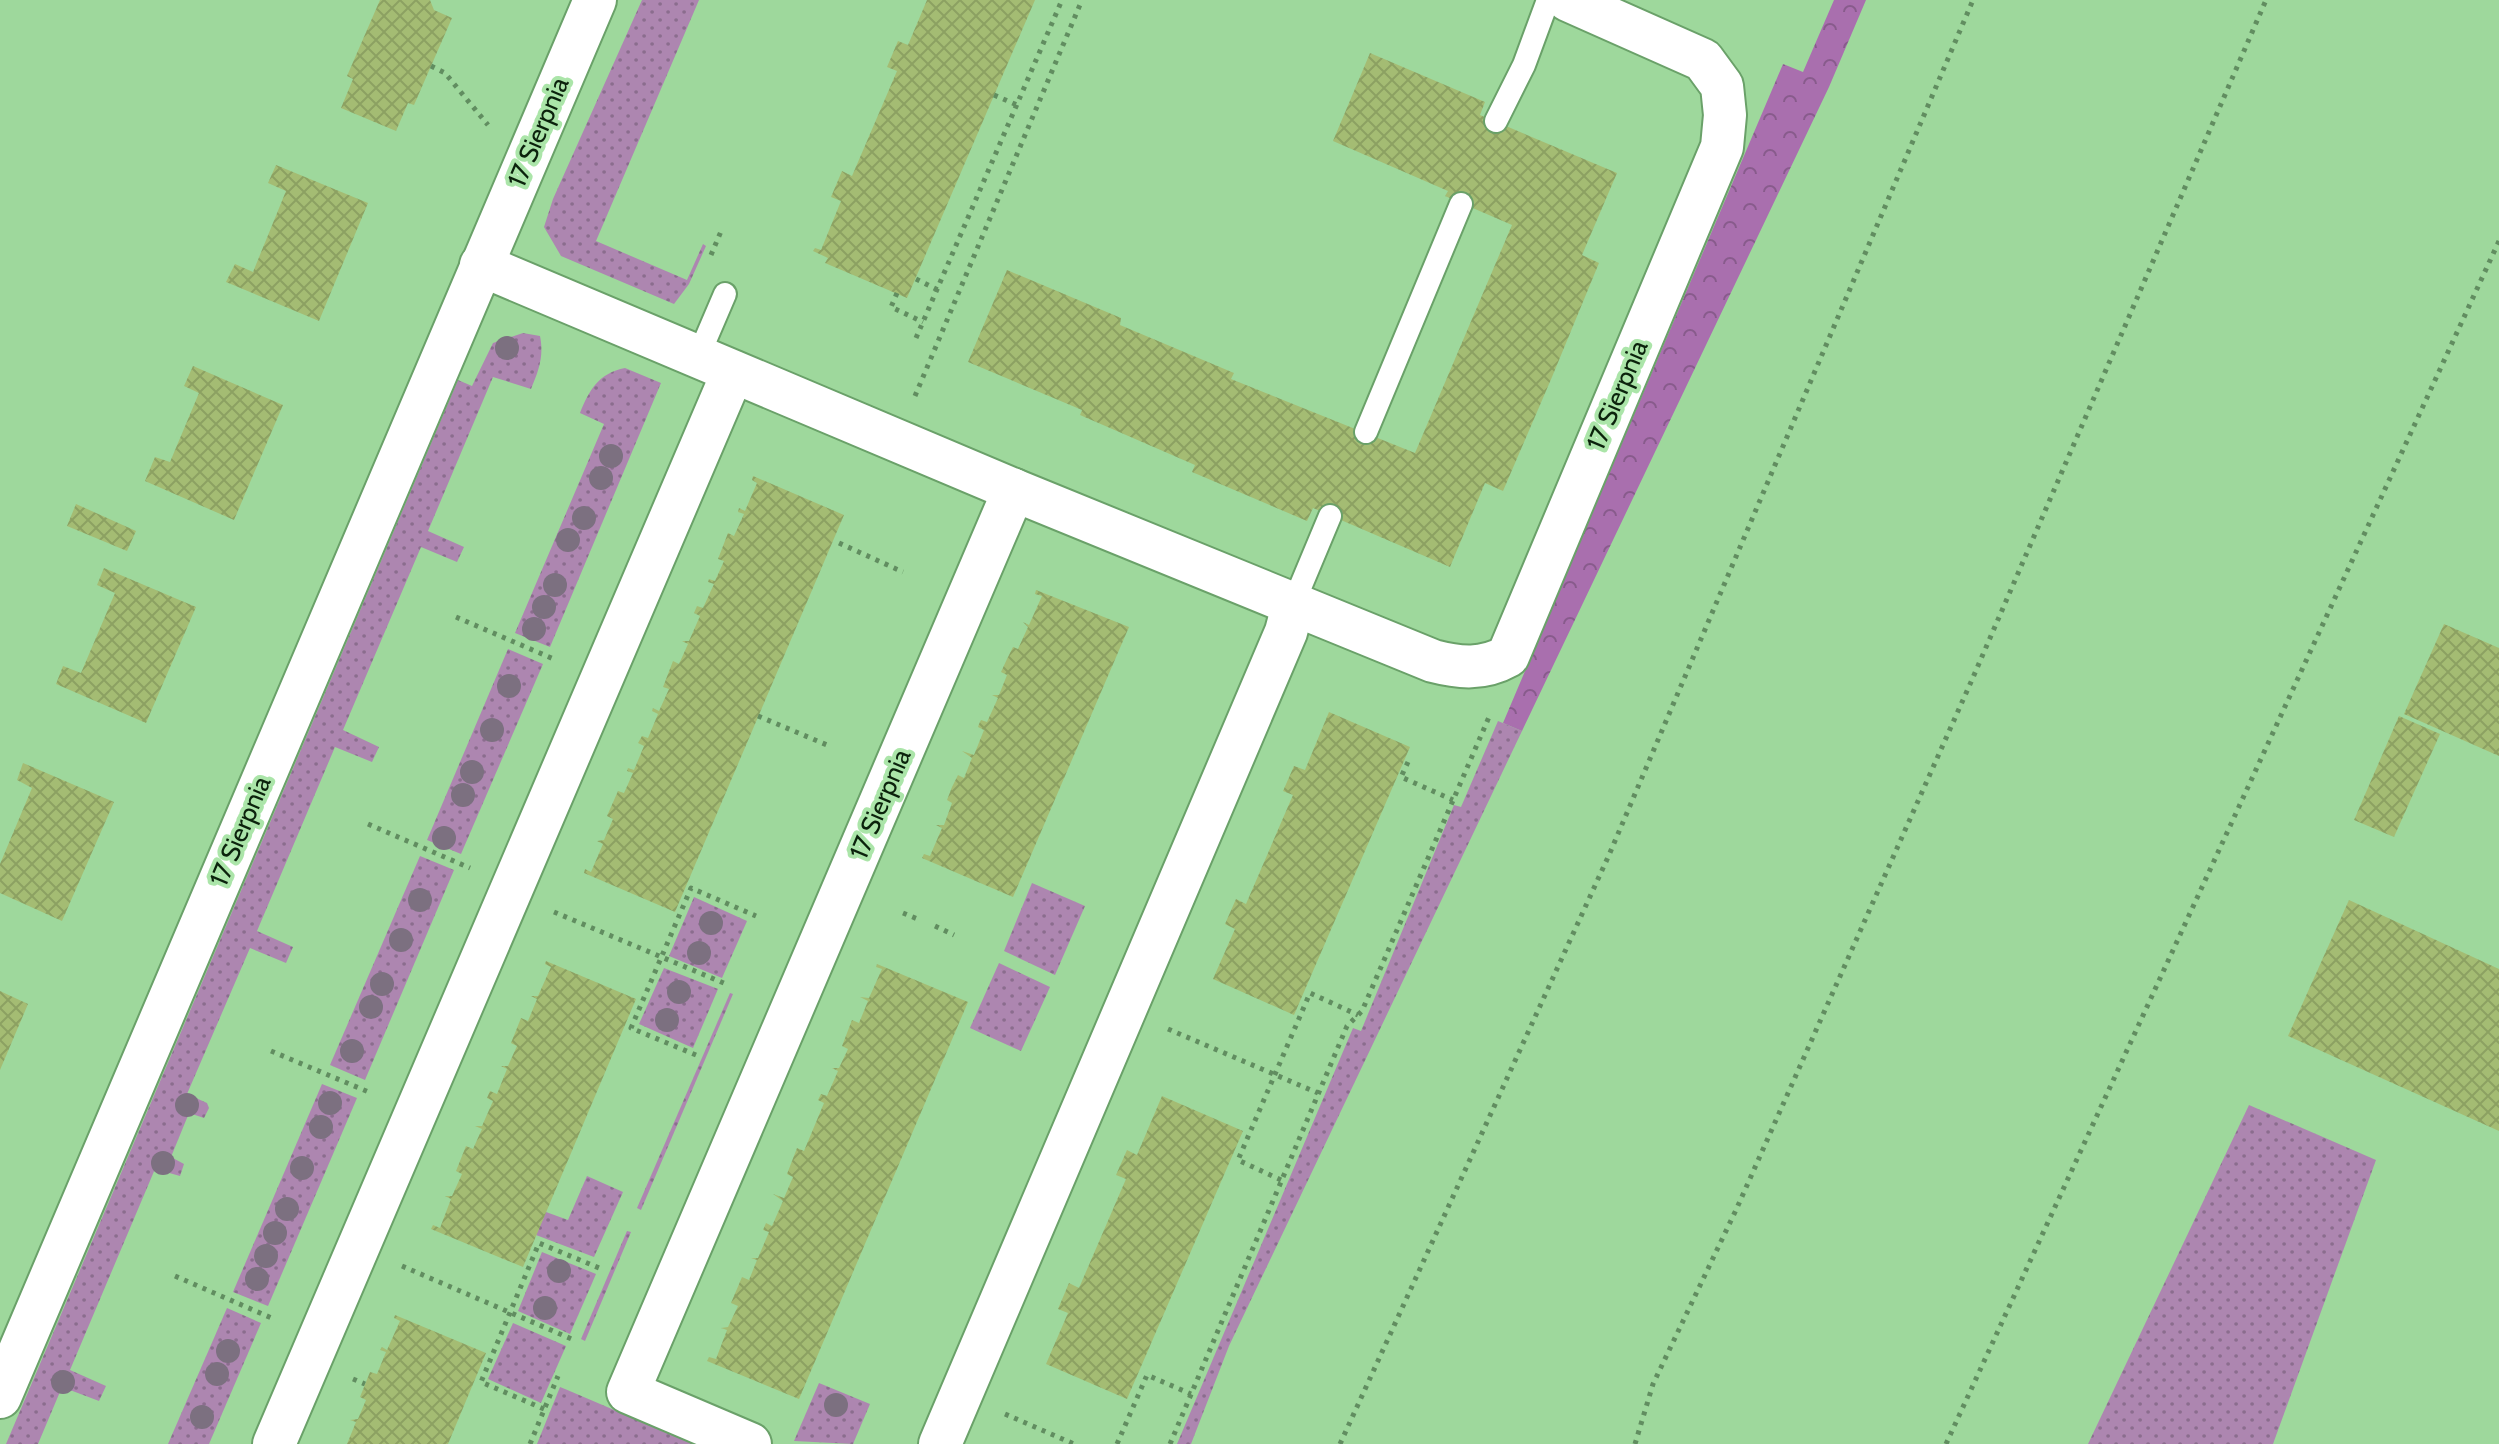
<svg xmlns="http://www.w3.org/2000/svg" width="2499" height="1444" font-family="Cabin,sans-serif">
<defs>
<pattern id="grass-dots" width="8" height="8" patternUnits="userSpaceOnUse" patternTransform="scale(2)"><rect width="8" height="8" fill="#ad86b0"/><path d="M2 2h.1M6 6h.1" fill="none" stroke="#8b6d8e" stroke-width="1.8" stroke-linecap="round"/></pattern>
<pattern id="forest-crowns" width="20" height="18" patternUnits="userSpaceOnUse" patternTransform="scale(2)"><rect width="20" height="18" fill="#a96fae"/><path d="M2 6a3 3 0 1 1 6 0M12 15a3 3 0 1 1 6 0" fill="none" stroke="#885b8c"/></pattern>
<pattern id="building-cross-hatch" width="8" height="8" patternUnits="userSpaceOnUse" patternTransform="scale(2)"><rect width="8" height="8" fill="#a4bc73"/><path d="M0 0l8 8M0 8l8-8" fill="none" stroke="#8ca162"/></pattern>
</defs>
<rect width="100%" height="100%" fill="#9ed89c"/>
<!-- grass -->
<g fill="url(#grass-dots)">
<path d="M 642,0 L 699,0 L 596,241 L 687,280 L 703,244 L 706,246 L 689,284 L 674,304 L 561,256 L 544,227 L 553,199 Z"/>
<path d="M 523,333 L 540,336 C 544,356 539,370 531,389 L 493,377 L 428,531 L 464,547 L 457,562 L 421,547 L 343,730 L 379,747 L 372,762 L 335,747 L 257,931 L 293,947 L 286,963 L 250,948 L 187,1094 L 207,1103 L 209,1108 L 204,1118 L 189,1113 L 171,1157 L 184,1164 L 180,1176 L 155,1169 L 70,1370 L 106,1386 L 99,1401 L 62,1387 L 38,1444 L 6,1444 L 458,380 L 472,386 L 493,343 Z"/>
<path d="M 625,368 L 661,383 L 550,647 L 515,633 L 604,424 L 580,413 C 589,390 599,373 625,368 Z"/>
<path d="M 508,649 L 543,664 L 461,854 L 427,840 Z"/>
<path d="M 1498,721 L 1522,731 L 1229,1346 L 1191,1444 L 1177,1444 L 1353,1028 L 1361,1031 L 1454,805 L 1461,807 Z"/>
<path d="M 420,856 L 454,870 L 365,1080 L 330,1065 Z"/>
<path d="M 1032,883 L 1085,906 L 1055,975 L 1004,951 Z"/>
<path d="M 694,897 L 747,921 L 722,978 L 669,956 Z"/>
<path d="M 999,963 L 1050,987 L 1021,1051 L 970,1028 Z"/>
<path d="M 664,968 L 718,989 L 693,1048 L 639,1024 Z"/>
<path d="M 730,993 L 733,994 L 641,1210 L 637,1208 Z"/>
<path d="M 322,1084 L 357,1098 L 268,1306 L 233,1292 Z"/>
<path d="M 2249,1105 L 2376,1160 L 2273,1444 L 2088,1444 Z"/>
<path d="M 587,1176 L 623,1192 L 594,1257 L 536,1235 L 546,1212 L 568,1220 Z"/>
<path d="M 627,1231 L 631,1232 L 585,1341 L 581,1339 Z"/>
<path d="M 542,1252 L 596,1274 L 570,1334 L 518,1311 Z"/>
<path d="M 227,1308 L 261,1323 L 209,1444 L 168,1444 Z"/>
<path d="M 513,1323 L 566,1346 L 541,1403 L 488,1379 Z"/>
<path d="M 819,1383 L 870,1404 L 853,1444 L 794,1441 Z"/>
<path d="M 560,1387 L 565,1389 L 694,1444 L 537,1444 Z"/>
</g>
<!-- forest -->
<path fill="url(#forest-crowns)" d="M 1834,0 L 1866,0 L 1829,87 L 1522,731 L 1503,723 L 1783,64 L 1803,72 Z"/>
<!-- building -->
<g fill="url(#building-cross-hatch)">
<path d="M 380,0 L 430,0 L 434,10 L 452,18 L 414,105 L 408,103 L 396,131 L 341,108 L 353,79 L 347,76 Z"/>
<path d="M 927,0 L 1035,0 L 907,298 L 825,263 L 828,258 L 813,251 L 815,248 L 821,250 L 841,201 L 831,197 L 842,171 L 852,176 L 897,71 L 887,67 L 898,41 L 908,45 Z"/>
<path d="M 1370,53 L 1485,102 L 1480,115 L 1617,173 L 1582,255 L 1599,263 L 1552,377 L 1503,491 L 1485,483 L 1450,567 L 1313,508 L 1307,521 L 1192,472 L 1195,465 L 1080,415 L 1082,410 L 968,362 L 1007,270 L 1121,318 L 1120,325 L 1234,373 L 1231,379 L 1415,453 L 1512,225 L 1445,196 L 1448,191 L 1333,141 Z"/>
<path d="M 276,165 L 368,203 L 319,321 L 226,282 L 235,264 L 253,272 L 286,191 L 268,183 Z"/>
<path d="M 193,366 L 283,405 L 234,520 L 145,481 L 155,457 L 170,462 L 199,393 L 184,386 Z"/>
<path d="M 753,476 L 844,515 L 675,912 L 584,873 L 585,869 L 591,872 L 603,844 L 597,841 L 604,840 L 613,819 L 607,816 L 618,791 L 624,793 L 633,773 L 627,771 L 628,768 L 634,770 L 644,746 L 638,743 L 642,736 L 648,738 L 658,714 L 652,711 L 653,708 L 659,711 L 669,689 L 663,687 L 673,661 L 679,664 L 688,644 L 682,641 L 689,641 L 700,616 L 694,613 L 697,606 L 703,608 L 714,584 L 708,582 L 709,579 L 715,581 L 724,561 L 718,559 L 728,533 L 734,536 L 744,514 L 738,512 L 739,508 L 745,511 L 757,483 L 752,480 Z"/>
<path d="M 76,504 L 136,531 L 127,551 L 67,526 Z"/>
<path d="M 104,568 L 196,607 L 146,723 L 56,684 L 63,666 L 81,673 L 115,593 L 97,585 Z"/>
<path d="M 1036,590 L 1129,627 L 1013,897 L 922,858 L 924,854 L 930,856 L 942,828 L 936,825 L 944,825 L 952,803 L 947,800 L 952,787 L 958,775 L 964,778 L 972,758 L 962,751 L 974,755 L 984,730 L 978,727 L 979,724 L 981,720 L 987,722 L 998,698 L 992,695 L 999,695 L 1007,675 L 1001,672 L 1007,659 L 1013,647 L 1018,649 L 1028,627 L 1023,622 L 1029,625 L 1042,596 L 1035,594 Z"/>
<path d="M 2444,624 L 2499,648 L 2499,756 L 2404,714 Z"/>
<path d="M 1329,712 L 1410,747 L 1294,1015 L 1213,979 L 1235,929 L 1225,924 L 1236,899 L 1246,904 L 1293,795 L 1283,791 L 1294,766 L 1305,770 Z"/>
<path d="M 2399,716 L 2440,734 L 2394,837 L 2354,820 Z"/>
<path d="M 23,763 L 114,802 L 62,921 L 0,893 L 0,864 L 32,788 L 17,780 Z"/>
<path d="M 2349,900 L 2499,969 L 2499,1131 L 2288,1036 Z"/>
<path d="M 546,961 L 636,999 L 523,1267 L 431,1229 L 433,1225 L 440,1228 L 451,1199 L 445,1196 L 452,1196 L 462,1174 L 456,1171 L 466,1146 L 473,1149 L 482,1129 L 475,1126 L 482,1126 L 493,1101 L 487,1098 L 490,1091 L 497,1094 L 507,1069 L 501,1066 L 508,1066 L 517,1046 L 511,1043 L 521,1018 L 528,1021 L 537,999 L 531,996 L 538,996 L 551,967 L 545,964 Z"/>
<path d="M 877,964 L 968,1002 L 799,1399 L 707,1361 L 709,1357 L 716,1359 L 727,1330 L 721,1328 L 728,1327 L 738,1306 L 731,1303 L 742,1277 L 749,1280 L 757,1260 L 751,1258 L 758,1258 L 769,1232 L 763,1230 L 766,1223 L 772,1226 L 783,1201 L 773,1194 L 784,1198 L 793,1177 L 787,1174 L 797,1148 L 804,1151 L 824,1103 L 818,1100 L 821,1094 L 827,1096 L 838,1071 L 832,1068 L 839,1068 L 848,1049 L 842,1046 L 852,1020 L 859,1023 L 868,1001 L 860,997 L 869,998 L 882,969 L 876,967 Z"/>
<path d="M 0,991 L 28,1004 L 0,1070 Z"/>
<path d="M 1162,1096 L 1243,1131 L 1127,1399 L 1046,1364 L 1068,1313 L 1058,1309 L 1069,1283 L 1079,1288 L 1126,1179 L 1116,1175 L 1127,1150 L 1137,1155 Z"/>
<path d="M 395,1315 L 486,1353 L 448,1444 L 347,1444 L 356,1422 L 350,1420 L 358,1419 L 366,1400 L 360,1397 L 370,1372 L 377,1374 L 386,1352 L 380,1350 L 382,1347 L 387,1350 L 400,1321 L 394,1318 Z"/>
</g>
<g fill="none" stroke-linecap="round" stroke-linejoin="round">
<defs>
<g id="lane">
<path d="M 1496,121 L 1524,65 L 1548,0"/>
<path d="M 698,357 L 725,294"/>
<path d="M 1366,432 L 1461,204"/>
<path d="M 1294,602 L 1330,516"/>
</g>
<g id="street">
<path d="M 481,265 L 1014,490 L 1433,661 C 1460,668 1483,670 1508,656 L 1722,147 L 1725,115 L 1722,86 L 1703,60 L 1568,0"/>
<path d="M 0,1397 L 595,0"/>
<path d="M 274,1444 L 733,372"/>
<path d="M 750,1444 L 628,1392 L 1014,490"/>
<path d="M 940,1444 L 1286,632 L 1294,602"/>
</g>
</defs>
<!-- lane casing -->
<use href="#lane" stroke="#6aa169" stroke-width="26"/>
<!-- street casing -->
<use href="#street" stroke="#6aa169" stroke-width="46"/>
<!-- path -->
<g stroke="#618d60" stroke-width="5" stroke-dasharray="4 6" stroke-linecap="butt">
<path d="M 431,66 L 445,73 L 488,125"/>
<path d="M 994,95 L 1017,105"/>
<path d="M 711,255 L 722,229"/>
<path d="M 916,279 L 938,290"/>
<path d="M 897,293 L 891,307 L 923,322"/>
<path d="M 916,338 L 1062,0"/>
<path d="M 915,396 L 1082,0"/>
<path d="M 839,543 L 903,572"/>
<path d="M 456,617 L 556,660"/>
<path d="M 758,716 L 827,745"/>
<path d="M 1408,762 L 1401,777 L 1453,800"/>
<path d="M 368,824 L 470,868"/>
<path d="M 554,912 L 726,984"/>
<path d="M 903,913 L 920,920"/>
<path d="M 935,926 L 954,935"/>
<path d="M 1168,1029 L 1318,1093"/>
<path d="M 271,1051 L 371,1093"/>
<path d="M 696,1055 L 631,1028 L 691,888 L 756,916"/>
<path d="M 1281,1180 L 1238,1160 L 1310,993 L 1358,1015"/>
<path d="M 402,1266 L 574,1340"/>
<path d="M 175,1276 L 274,1319"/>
<path d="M 353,1379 L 365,1384"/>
<path d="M 544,1409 L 481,1382 L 539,1243 L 604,1270"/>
<path d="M 1005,1414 L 1074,1444"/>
<path d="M 530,1444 L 558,1376"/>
<path d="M 1117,1444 L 1147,1375 L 1191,1394"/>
<path d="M 1170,1444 L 1347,1026 L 1362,1011 L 1489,717"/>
<path d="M 1340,1444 L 1609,855 L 1973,0"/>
<path d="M 1635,1444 L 1653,1384 L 1736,1210 L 1971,682 L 2266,0"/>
<path d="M 1946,1444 L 2499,241"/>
</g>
<!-- lane -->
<use href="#lane" stroke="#fff" stroke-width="22"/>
<!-- street -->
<use href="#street" stroke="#fff" stroke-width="42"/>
</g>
<!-- trees -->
<g fill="#7c7080">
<circle cx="507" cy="348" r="12"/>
<circle cx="611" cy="456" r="12"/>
<circle cx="601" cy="478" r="12"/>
<circle cx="584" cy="518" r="12"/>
<circle cx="568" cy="540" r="12"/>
<circle cx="555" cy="585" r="12"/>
<circle cx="544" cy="607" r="12"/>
<circle cx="534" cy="629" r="12"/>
<circle cx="509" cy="686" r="12"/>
<circle cx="492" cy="730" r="12"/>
<circle cx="472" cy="772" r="12"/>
<circle cx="463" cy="795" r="12"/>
<circle cx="444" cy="838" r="12"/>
<circle cx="420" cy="900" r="12"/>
<circle cx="711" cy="923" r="12"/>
<circle cx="401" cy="940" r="12"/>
<circle cx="699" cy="953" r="12"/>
<circle cx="382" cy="984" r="12"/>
<circle cx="679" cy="992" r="12"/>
<circle cx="371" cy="1007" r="12"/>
<circle cx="667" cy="1020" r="12"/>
<circle cx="352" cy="1051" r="12"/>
<circle cx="330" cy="1103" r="12"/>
<circle cx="187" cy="1105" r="12"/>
<circle cx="321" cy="1127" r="12"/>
<circle cx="163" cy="1163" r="12"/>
<circle cx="302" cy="1168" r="12"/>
<circle cx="287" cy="1209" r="12"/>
<circle cx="275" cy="1233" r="12"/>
<circle cx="266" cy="1256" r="12"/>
<circle cx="559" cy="1271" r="12"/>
<circle cx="257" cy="1279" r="12"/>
<circle cx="545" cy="1308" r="12"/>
<circle cx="228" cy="1351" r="12"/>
<circle cx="217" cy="1374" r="12"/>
<circle cx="63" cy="1382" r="12"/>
<circle cx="836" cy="1405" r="12"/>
<circle cx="202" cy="1417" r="12"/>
</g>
<g text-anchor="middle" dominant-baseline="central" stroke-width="8" stroke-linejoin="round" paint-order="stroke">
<!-- street labels -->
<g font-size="26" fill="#0b220c" stroke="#abe5a9">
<text transform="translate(538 132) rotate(-67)">17 Sierpnia</text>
<text transform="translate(1617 395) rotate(-67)">17 Sierpnia</text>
<text transform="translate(880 804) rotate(-67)">17 Sierpnia</text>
<text transform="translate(240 831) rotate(-67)">17 Sierpnia</text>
</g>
</g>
</svg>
